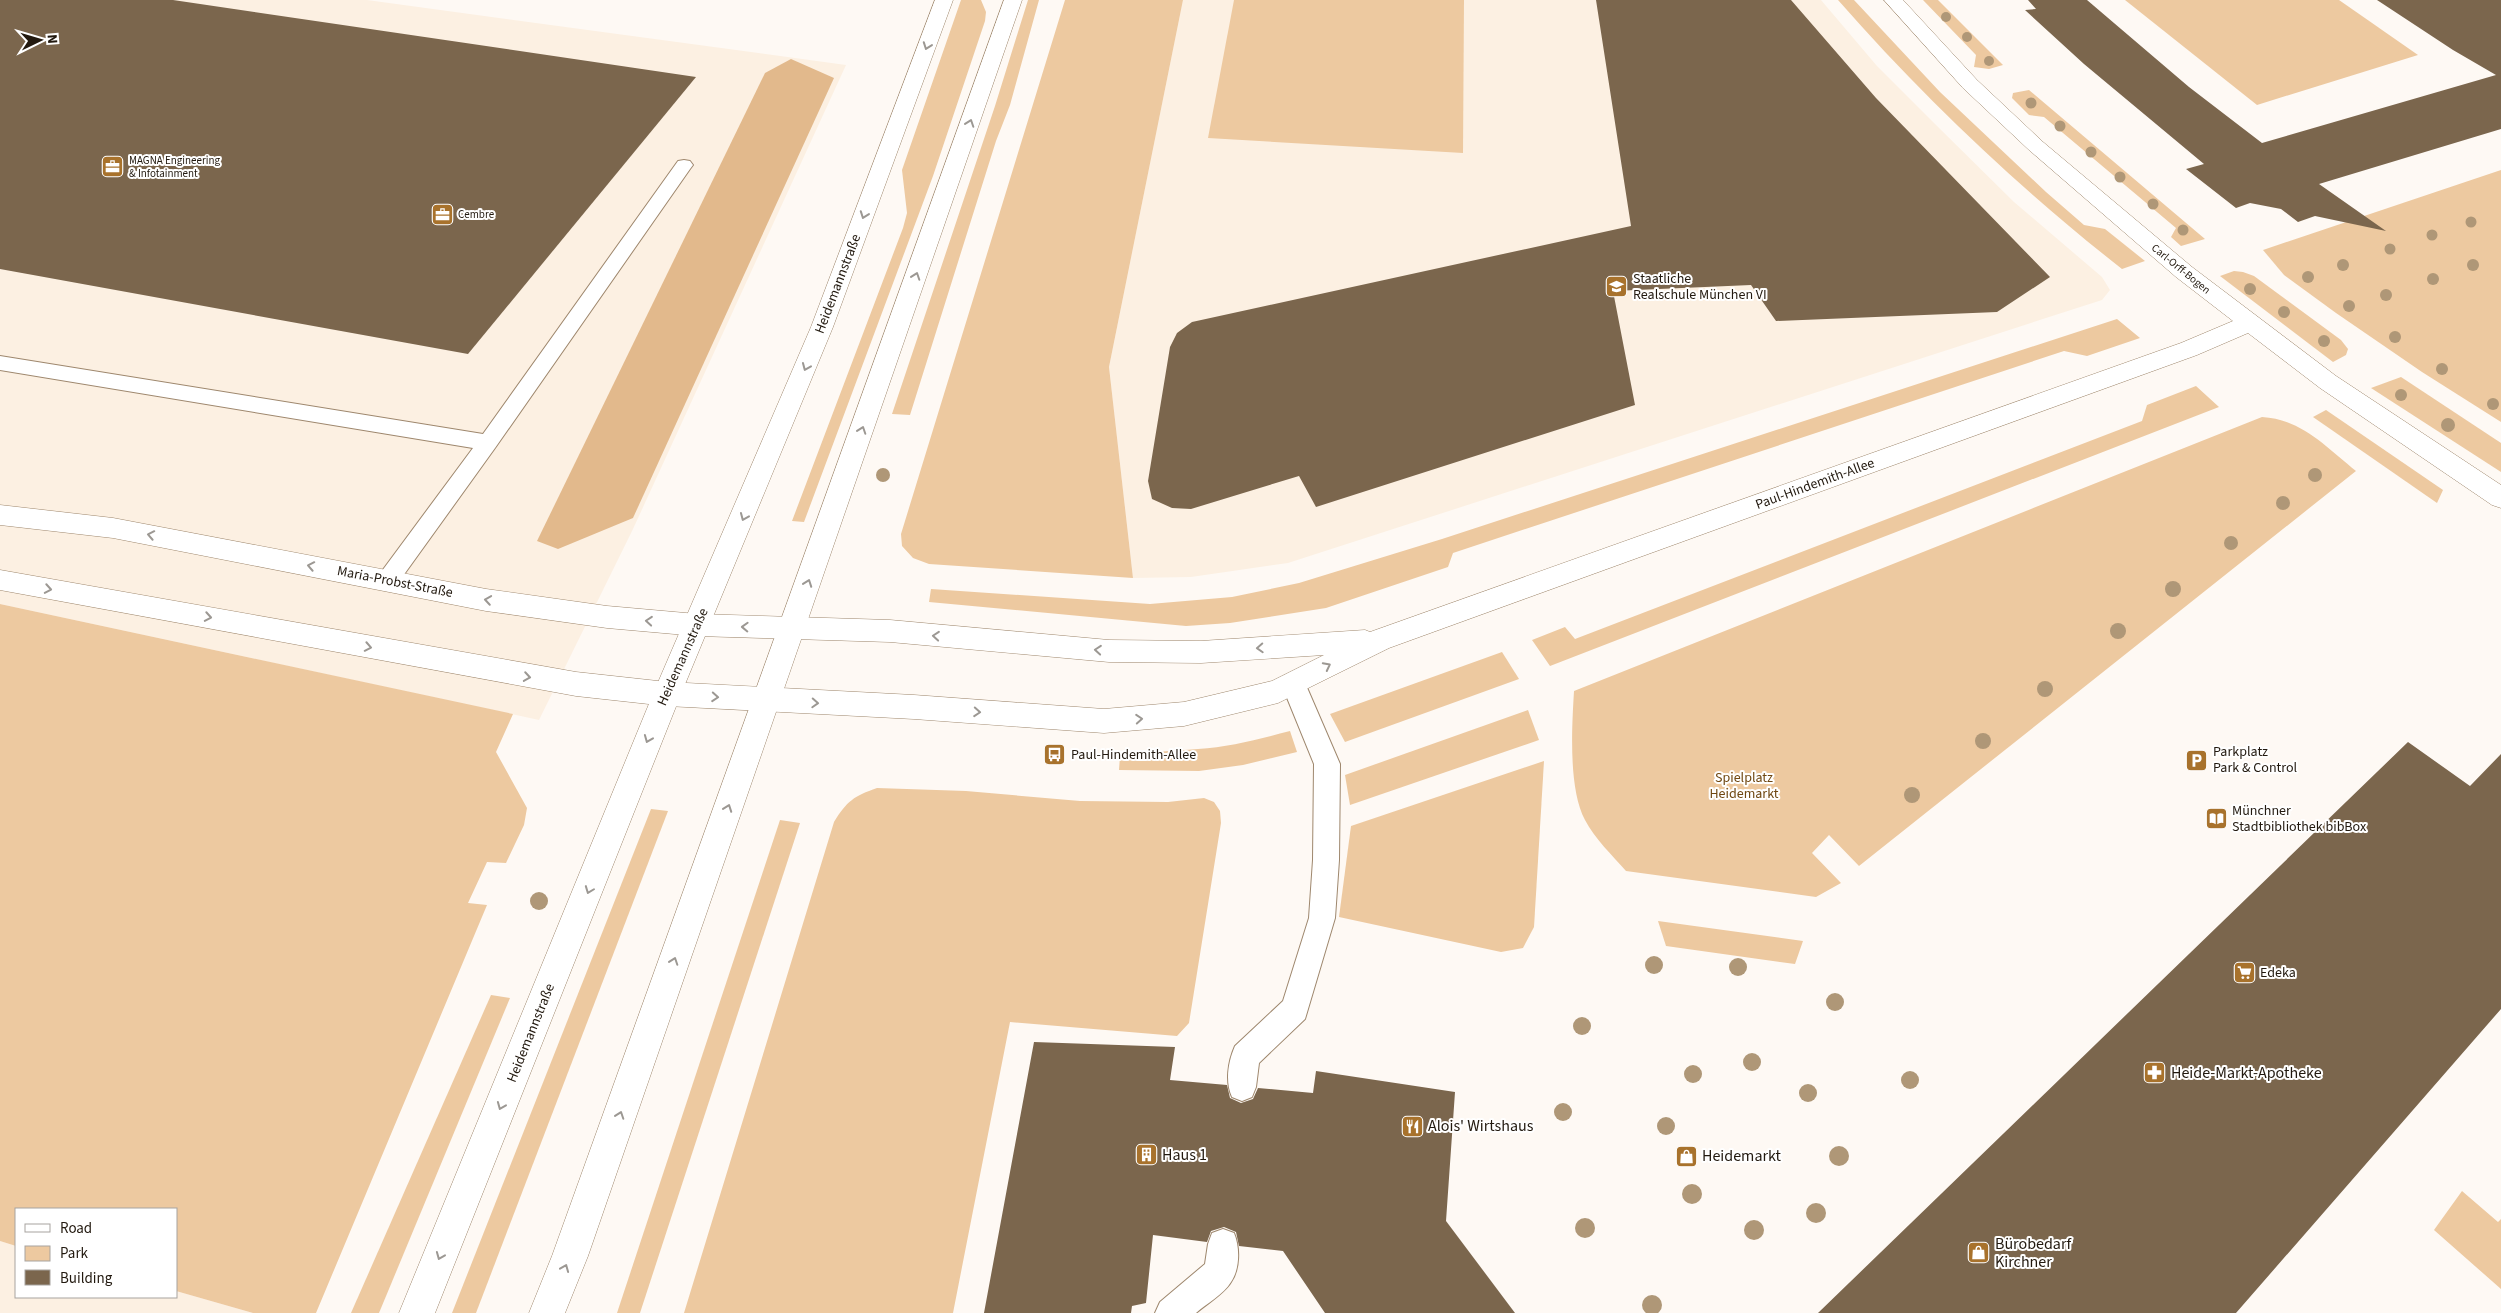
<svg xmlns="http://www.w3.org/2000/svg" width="2501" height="1313" font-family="'Source Sans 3',sans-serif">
<rect width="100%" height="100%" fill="#fef9f4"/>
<!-- built -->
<g fill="#fcf0e2">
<path d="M 0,0 L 367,0 L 846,65 L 633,529 L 539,720 L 0,604 Z"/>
<path d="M 1183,0 L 1821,0 L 1877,66 L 1934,123 L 2014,202 L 2102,277 L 2110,290 L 2102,300 L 1288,563 L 1191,577 L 1133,578 L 1109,367 Z"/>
<path d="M 0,1241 L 16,1246 L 16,1297 L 176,1297 L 176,1291 L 253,1313 L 0,1313 Z"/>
</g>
<!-- green -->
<g fill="#edc9a0">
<path d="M 961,0 L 981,0 L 986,12 L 985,21 L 933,176 L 804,522 L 792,521 L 903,228 L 907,213 L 902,170 Z"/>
<path d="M 1028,0 L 1039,0 L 1010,105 L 996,141 L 910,415 L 892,414 L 995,106 Z"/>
<path d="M 1065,0 L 1183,0 L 1109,367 L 1133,578 L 929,564 L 913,558 L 902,546 L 901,534 Z"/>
<path d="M 1234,0 L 1464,0 L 1463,153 L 1208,138 Z"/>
<path d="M 1838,0 L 1854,0 L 1940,92 L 2046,192 L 2084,225 L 2105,229 L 2145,261 L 2122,269 C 2019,188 1925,99 1838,0 Z"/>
<path d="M 1923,0 L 1938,0 L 2003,65 L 1989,69 L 1974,67 L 1976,55 Z"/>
<path d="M 2125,0 L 2339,0 L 2418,55 L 2257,105 Z"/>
<path d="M 2029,90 L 2205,239 L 2181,246 L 2171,237 L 2176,228 L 2044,117 L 2029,115 L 2012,98 L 2013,93 Z"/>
<path d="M 2501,170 L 2501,422 L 2422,372 L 2336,313 L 2284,275 L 2263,250 Z"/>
<path d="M 2234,271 L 2243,272 L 2254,276 L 2341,340 L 2348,349 L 2346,355 L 2333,362 L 2220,276 Z"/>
<path d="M 2117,319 L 2140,338 L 2087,356 L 2064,351 L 1453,553 L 1448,567 L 1326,608 L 1230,623 L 1186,626 L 929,602 L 931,589 L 1150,604 L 1232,597 L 1299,583 L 1442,539 Z"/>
<path d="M 2401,377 L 2501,443 L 2501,472 L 2371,388 Z"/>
<path d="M 2196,386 L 2219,407 L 1550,666 L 1532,640 L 1565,627 L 1575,639 L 2142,421 L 2147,405 Z"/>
<path d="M 2326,410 L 2443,490 L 2437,503 L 2313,417 Z"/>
<path d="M 2262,417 C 2301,419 2326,447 2356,471 L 1859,866 L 1829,835 L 1812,853 L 1841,883 L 1816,897 L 1626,871 C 1612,855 1595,839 1585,820 C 1568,788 1572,726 1574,691 Z"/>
<path d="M 0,604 L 513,714 L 496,752 L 527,808 L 524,825 L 506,863 L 487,862 L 468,903 L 487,905 L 316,1313 L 253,1313 L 176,1291 L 176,1209 L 16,1209 L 16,1246 L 0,1241 Z"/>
<path d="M 1502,652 L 1519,679 L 1345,742 L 1330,714 Z"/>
<path d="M 1528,710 L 1539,740 L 1350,805 L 1345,775 Z"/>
<path d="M 1290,731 L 1297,752 L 1243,765 L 1199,771 L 1119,770 L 1120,756 C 1147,752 1171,751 1198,749 C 1229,747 1259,739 1290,731 Z"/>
<path d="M 1544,761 L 1534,927 L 1523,948 L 1501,952 L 1339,917 L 1351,826 Z"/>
<path d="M 877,788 L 966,791 L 1080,801 L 1168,802 L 1204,798 L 1214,802 L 1220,811 L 1221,823 L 1189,1023 L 1177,1036 L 1010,1022 L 953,1313 L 684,1313 L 834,822 C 847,801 854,796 877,788 Z"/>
<path d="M 651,809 L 668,811 L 476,1313 L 452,1313 Z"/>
<path d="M 780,820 L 800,823 L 640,1313 L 617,1313 Z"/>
<path d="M 1658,921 L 1803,941 L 1795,964 L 1666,946 Z"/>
<path d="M 491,995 L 510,998 L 379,1313 L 351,1313 Z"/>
<path d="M 2462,1191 L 2498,1222 L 2501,1219 L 2501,1289 L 2434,1230 Z"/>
</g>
<!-- forest -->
<path fill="#e2b98c" d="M 791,59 L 834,78 L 633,518 L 558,549 L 537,541 L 765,73 Z"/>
<!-- building -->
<g fill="#7b664d">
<path d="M 0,0 L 173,0 L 696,77 L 468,354 L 0,269 Z"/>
<path d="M 1596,0 L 1791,0 L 1876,98 L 2050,277 L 1997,312 L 1776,321 L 1751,285 L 1613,291 L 1635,405 L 1316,507 L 1299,476 L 1191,509 L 1172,508 L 1152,499 L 1148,481 L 1170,347 L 1177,333 L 1192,322 L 1631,226 Z"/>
<path d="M 2028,0 L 2087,0 L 2189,87 L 2262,143 L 2496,75 L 2453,50 L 2377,0 L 2501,0 L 2501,129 L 2319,184 L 2386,231 L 2315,216 L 2298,222 L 2281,209 L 2250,203 L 2236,208 L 2186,169 L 2204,164 L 2084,64 L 2025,10 L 2036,9 Z"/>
<path d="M 2408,742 L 2470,786 L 2501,754 L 2501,1009 L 2236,1313 L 1818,1313 Z"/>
<path d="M 1034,1042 L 1175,1047 L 1170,1080 L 1227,1085 L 1230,1098 L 1241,1103 L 1253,1099 L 1258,1088 L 1313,1093 L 1316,1071 L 1455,1092 L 1446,1221 L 1515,1313 L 1325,1313 L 1283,1251 L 1239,1246 L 1236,1232 L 1224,1227 L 1211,1231 L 1207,1242 L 1153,1235 L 1146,1303 L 1132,1306 L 1131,1313 L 984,1313 Z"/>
</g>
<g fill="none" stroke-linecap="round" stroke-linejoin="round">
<defs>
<g id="lane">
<path d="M 684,160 L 690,161 L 693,165 L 690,169 L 495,448 L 395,587 L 387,590 L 379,587 L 376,581 L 379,575 L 473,448 L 0,370 L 0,356 L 483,434 L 678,161 Z"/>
<path d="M 1293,673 L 1302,676 L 1340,764 L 1339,860 L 1335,918 L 1305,1019 L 1259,1063 L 1256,1087 L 1252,1097 L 1242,1101 L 1232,1097 C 1225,1082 1228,1062 1235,1046 L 1283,1001 L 1309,918 L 1313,860 L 1314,764 L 1281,683 L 1284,676 Z"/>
<path d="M 1223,1229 L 1234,1233 C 1240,1247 1240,1269 1231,1282 C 1224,1294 1206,1304 1196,1313 L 1155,1313 L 1160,1302 L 1205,1264 L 1208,1244 L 1212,1233 Z"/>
</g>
<path id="street" d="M 1884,0 L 1903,0 L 1977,80 L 2043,142 L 2192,267 L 2336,376 L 2501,485 L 2501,508 L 2492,505 L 2320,388 L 2248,333 L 2197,355 L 1389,648 L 1278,703 L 1184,726 L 1104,733 L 914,719 L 667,706 L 576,696 L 0,590 L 0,570 L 576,672 L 667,682 L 914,695 L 1104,709 L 1184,702 L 1272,681 L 1324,655 L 1201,663 L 1109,662 L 890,642 L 697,636 L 607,628 L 486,611 L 113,538 L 0,525 L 0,505 L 113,518 L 486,589 L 607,606 L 697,614 L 890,620 L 1109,640 L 1201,641 L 1365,630 L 1370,632 L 2181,343 L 2233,321 L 2176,277 L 2029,150 L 1963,88 Z"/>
<g id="secondary">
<path d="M 935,0 L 953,0 L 833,327 L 681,694 L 435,1313 L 399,1313 L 653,694 L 811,327 Z"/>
<path d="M 1004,0 L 1022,0 L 588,1256 L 565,1313 L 529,1313 L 552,1256 Z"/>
</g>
</defs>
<!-- lane casing -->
<use href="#lane" stroke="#9e876d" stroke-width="2"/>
<!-- street casing -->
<use href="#street" stroke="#9e876d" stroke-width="1"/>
<!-- secondary casing -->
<use href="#secondary" stroke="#9e876d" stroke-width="1"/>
<!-- lane -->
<use href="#lane" fill="#fff" fill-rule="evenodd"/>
<!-- street -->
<use href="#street" fill="#fff" fill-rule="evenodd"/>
<!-- secondary -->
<use href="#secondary" fill="#fff" fill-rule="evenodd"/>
</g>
<!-- trees -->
<g fill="#af9777">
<circle cx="1946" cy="17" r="5"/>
<circle cx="1967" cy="37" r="5"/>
<circle cx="1989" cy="61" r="5"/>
<circle cx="2031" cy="103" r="5.5"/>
<circle cx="2060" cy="126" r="5.5"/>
<circle cx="2091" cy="152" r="5.5"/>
<circle cx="2120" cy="177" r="5.5"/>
<circle cx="2153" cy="204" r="5.5"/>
<circle cx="2471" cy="222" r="5.5"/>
<circle cx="2183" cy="230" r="5.5"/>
<circle cx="2432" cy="235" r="5.5"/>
<circle cx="2390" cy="249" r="5.5"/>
<circle cx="2343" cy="265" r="6"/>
<circle cx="2473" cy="265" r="6"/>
<circle cx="2308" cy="277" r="6"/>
<circle cx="2433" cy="279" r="6"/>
<circle cx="2250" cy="289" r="6"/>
<circle cx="2386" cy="295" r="6"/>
<circle cx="2349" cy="306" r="6"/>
<circle cx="2284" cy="312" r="6"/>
<circle cx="2395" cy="337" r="6"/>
<circle cx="2324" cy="341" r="6"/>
<circle cx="2442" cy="369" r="6"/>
<circle cx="2401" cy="395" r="6"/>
<circle cx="2493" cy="404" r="6"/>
<circle cx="2448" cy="425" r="7"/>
<circle cx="883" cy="475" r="7"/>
<circle cx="2315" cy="475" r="7"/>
<circle cx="2283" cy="503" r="7"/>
<circle cx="2231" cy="543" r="7"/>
<circle cx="2173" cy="589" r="8"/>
<circle cx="2118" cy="631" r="8"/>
<circle cx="2045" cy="689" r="8"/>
<circle cx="1983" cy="741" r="8"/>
<circle cx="1912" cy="795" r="8"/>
<circle cx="539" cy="901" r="9"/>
<circle cx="1654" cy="965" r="9"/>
<circle cx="1738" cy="967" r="9"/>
<circle cx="1835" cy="1002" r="9"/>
<circle cx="1582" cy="1026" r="9"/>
<circle cx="1752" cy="1062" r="9"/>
<circle cx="1693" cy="1074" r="9"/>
<circle cx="1910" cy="1080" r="9"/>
<circle cx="1808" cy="1093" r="9"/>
<circle cx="1563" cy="1112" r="9"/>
<circle cx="1666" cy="1126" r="9"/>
<circle cx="1839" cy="1156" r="10"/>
<circle cx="1692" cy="1194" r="10"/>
<circle cx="1816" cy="1213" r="10"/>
<circle cx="1585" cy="1228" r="10"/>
<circle cx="1754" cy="1230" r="10"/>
<circle cx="1652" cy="1305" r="10"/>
</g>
<!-- one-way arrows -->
<defs><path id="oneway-chevron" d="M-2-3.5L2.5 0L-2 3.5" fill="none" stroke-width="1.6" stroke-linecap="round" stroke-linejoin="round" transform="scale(1.25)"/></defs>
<g stroke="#9c9893">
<use href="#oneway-chevron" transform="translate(927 46) rotate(110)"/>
<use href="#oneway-chevron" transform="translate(970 123) rotate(-71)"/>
<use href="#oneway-chevron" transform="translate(864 215) rotate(110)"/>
<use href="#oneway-chevron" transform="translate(916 276) rotate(-71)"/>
<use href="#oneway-chevron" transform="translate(806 367) rotate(113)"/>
<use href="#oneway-chevron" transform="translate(862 430) rotate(-71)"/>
<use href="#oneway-chevron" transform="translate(744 517) rotate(113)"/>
<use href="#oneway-chevron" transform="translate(151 535) rotate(-169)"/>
<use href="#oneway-chevron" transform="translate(311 566) rotate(-169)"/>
<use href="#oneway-chevron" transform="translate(808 583) rotate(-70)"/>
<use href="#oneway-chevron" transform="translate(48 589) rotate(10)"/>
<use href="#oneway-chevron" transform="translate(488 600) rotate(-171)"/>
<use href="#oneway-chevron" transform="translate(208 617) rotate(10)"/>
<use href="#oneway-chevron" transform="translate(649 621) rotate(-175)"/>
<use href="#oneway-chevron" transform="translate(745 627) rotate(-178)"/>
<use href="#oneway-chevron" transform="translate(936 636) rotate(-175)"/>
<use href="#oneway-chevron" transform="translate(368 647) rotate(11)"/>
<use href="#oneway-chevron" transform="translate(1260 648) rotate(177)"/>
<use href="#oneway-chevron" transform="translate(1098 650) rotate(-175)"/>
<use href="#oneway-chevron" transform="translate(1327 666) rotate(-27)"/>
<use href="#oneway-chevron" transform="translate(527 677) rotate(9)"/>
<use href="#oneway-chevron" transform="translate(715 697) rotate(4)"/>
<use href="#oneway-chevron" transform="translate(815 703) rotate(3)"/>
<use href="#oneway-chevron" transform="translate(977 712) rotate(4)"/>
<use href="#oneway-chevron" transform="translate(1139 719) rotate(-4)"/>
<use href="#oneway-chevron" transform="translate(648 739) rotate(112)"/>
<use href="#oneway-chevron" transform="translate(728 808) rotate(-70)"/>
<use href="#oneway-chevron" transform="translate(589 890) rotate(111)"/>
<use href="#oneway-chevron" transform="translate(674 961) rotate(-71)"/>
<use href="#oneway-chevron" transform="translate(501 1106) rotate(112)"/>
<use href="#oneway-chevron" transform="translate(620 1115) rotate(-71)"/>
<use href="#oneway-chevron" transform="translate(440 1256) rotate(112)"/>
<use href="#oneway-chevron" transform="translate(565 1268) rotate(-68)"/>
</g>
<!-- icons -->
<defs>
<symbol id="office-square" viewBox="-11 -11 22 22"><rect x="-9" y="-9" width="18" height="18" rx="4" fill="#a8722c" stroke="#fff"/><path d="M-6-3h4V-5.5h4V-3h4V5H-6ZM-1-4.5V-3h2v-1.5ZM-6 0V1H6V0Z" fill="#fff"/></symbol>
<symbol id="school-square" viewBox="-11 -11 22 22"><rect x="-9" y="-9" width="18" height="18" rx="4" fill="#a8722c" stroke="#fff"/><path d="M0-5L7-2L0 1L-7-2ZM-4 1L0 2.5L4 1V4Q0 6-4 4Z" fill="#fff"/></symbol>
<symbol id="bus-square" viewBox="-11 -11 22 22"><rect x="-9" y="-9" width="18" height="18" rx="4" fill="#a8722c" stroke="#fff"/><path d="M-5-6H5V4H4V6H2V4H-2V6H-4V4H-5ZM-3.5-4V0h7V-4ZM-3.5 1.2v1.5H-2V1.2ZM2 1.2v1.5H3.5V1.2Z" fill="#fff"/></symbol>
<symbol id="parking-square" viewBox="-11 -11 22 22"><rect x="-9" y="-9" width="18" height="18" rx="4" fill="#a8722c" stroke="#fff"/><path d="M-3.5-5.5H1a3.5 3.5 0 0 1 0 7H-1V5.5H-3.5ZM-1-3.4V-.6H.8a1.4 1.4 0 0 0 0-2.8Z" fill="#fff"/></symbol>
<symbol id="library-square" viewBox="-11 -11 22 22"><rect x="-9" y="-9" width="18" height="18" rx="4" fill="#a8722c" stroke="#fff"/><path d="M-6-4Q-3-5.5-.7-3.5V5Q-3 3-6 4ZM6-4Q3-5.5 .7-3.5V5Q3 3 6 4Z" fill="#fff"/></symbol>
<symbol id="supermarket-square" viewBox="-11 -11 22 22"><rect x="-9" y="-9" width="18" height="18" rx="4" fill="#a8722c" stroke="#fff"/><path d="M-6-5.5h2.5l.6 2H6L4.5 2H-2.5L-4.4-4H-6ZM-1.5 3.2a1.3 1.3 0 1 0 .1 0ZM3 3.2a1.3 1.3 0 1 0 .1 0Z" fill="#fff"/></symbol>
<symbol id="pharmacy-square" viewBox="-11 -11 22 22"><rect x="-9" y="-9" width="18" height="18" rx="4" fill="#a8722c" stroke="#fff"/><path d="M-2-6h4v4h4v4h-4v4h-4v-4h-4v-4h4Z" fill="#fff"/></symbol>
<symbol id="restaurant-square" viewBox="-11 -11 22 22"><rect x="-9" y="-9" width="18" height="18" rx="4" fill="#a8722c" stroke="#fff"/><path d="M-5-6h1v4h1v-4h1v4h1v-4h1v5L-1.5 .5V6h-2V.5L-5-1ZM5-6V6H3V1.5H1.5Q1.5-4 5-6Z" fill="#fff"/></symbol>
<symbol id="building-square" viewBox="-11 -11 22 22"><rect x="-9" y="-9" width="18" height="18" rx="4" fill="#a8722c" stroke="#fff"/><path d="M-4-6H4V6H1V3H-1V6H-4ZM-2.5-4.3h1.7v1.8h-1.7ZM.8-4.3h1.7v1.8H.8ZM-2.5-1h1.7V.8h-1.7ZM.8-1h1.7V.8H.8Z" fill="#fff"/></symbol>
<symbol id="shop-square" viewBox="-11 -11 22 22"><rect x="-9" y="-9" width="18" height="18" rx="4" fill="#a8722c" stroke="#fff"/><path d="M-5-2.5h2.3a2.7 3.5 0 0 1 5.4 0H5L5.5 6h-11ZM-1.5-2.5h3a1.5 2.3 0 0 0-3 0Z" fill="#fff"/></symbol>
</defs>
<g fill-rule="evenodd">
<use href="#office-square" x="100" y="154" width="25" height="25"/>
<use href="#office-square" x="430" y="202" width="25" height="25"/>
<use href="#school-square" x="1604" y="274" width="25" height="25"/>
<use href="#bus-square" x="1042" y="742" width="25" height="25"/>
<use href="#parking-square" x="2184" y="748" width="25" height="25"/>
<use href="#library-square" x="2204" y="806" width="25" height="25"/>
<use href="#supermarket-square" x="2232" y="960" width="25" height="25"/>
<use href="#pharmacy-square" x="2142" y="1060" width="25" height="25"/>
<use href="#restaurant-square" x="1400" y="1114" width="25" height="25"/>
<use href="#building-square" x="1134" y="1142" width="25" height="25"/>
<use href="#shop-square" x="1674" y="1144" width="25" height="25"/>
<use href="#shop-square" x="1966" y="1240" width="25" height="25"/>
</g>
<g text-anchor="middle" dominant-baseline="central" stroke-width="4" stroke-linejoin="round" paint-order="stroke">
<!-- far-poi labels -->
<g font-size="11" fill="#22190f" stroke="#fff" text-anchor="start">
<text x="129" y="160">MAGNA Engineering<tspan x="129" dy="13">&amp; Infotainment</tspan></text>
<text x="458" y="214">Cembre</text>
</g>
<!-- far-street labels -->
<g font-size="11" fill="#22190f" stroke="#fff">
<text transform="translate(2181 269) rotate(39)">Carl-Orff-Bogen</text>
</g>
<!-- poi labels -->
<g font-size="14" fill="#22190f" stroke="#fff" text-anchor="start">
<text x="1633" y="279">Staatliche<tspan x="1633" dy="16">Realschule München VI</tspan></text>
<text x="2213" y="752">Parkplatz<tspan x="2213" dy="16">Park &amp; Control</tspan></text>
<text x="1071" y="755">Paul-Hindemith-Allee</text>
<text x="2232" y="811">Münchner<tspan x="2232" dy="16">Stadtbibliothek bibBox</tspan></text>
<text x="2260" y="973">Edeka</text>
</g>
<!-- street labels -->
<g font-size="14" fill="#22190f" stroke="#fff">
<text transform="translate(838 284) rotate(-69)">Heidemannstraße</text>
<text transform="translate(1815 484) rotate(-20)">Paul-Hindemith-Allee</text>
<text transform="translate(395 582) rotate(11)">Maria-Probst-Straße</text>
<text transform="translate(683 657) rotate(-66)">Heidemannstraße</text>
<text transform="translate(531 1033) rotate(-68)">Heidemannstraße</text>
</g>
<!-- park labels -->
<g font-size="14" fill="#6f4711" stroke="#fff">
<text x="1744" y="778">Spielplatz<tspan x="1744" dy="16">Heidemarkt</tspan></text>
</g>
<!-- near-poi labels -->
<g font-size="16" fill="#22190f" stroke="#fff" text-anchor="start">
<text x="2171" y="1073">Heide-Markt-Apotheke</text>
<text x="1428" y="1126">Alois' Wirtshaus</text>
<text x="1162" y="1155">Haus 1</text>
<text x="1702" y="1156">Heidemarkt</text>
<text x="1995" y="1244">Bürobedarf<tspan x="1995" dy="18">Kirchner</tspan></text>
</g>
</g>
<!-- legend -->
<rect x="15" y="1208" width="162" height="90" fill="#ffffff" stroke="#a7a39f"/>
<rect x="25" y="1224" width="25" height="8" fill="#ffffff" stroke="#a7a39f"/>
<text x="60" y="1233" font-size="15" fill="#22190f">Road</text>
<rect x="25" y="1246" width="25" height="15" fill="#edc9a0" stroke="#a7a39f"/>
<text x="60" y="1258" font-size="15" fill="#22190f">Park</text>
<rect x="25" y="1270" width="25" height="15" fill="#7b664d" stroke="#a7a39f"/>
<text x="60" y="1283" font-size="15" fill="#22190f">Building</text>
<!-- north arrow -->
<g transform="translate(40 40) rotate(85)" stroke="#ffffff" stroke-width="4" paint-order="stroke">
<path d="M0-4L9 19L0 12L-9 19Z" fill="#22190f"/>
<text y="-8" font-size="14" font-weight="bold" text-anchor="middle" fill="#22190f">N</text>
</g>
</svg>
